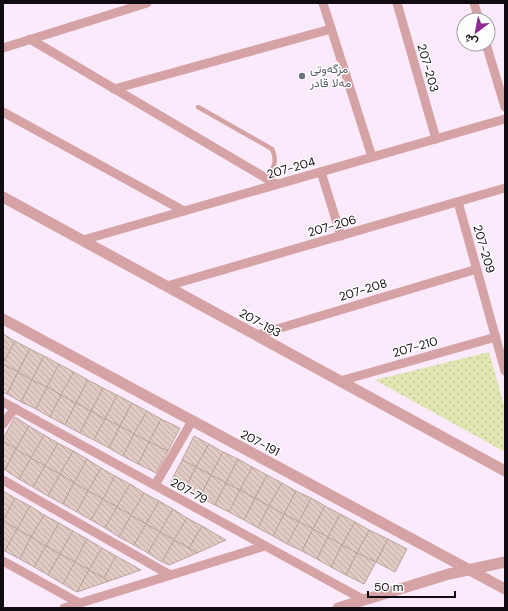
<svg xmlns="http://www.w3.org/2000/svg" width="508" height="611" font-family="'DM Sans',Vazirmatn,sans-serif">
<defs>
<pattern id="park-dots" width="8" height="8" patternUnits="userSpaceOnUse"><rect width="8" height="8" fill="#e0e5b1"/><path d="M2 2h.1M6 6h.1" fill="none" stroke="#bfc397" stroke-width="1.8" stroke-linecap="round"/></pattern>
<pattern id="building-back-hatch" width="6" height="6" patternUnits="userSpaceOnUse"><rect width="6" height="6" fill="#e1cac3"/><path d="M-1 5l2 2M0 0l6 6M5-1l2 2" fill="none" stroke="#c0aca6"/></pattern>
</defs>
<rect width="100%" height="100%" fill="#faeafb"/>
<!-- park -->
<path fill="url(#park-dots)" d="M 489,352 L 505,409 L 505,452 L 375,380 Z"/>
<!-- building -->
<g fill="url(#building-back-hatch)" stroke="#bca59f">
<path d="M 3,334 L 15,341 L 3,364 Z"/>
<path d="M 15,341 L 30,349 L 18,372 L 3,364 Z"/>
<path d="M 30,349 L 44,356 L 32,380 L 18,372 Z"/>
<path d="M 44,356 L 59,364 L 47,387 L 32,380 Z"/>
<path d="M 3,364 L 18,372 L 7,394 L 3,392 Z"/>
<path d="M 59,364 L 74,372 L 61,395 L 47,387 Z"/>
<path d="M 18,372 L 32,380 L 21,402 L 7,394 Z"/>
<path d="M 74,372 L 88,380 L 76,403 L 61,395 Z"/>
<path d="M 32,380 L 47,387 L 36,409 L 21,402 Z"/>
<path d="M 88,380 L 103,388 L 91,411 L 76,403 Z"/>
<path d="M 47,387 L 61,395 L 50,417 L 36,409 Z"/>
<path d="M 103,388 L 117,395 L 105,419 L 91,411 Z"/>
<path d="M 61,395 L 76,403 L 65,425 L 50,417 Z"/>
<path d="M 117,395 L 132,403 L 120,426 L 105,419 Z"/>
<path d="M 76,403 L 91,411 L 80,433 L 65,425 Z"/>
<path d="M 132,403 L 147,411 L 134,434 L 120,426 Z"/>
<path d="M 91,411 L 105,419 L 94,440 L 80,433 Z"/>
<path d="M 147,411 L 161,419 L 149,442 L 134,434 Z"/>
<path d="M 15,417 L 29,426 L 16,449 L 3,441 L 3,438 Z"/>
<path d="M 105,419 L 120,426 L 109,448 L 94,440 Z"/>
<path d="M 161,419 L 180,428 L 168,451 L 149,442 Z"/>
<path d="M 29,426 L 44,435 L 31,458 L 16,449 Z"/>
<path d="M 120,426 L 134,434 L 123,456 L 109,448 Z"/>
<path d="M 134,434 L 149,442 L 138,464 L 123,456 Z"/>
<path d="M 44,435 L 58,443 L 45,466 L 31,458 Z"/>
<path d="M 194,436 L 209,444 L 196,467 L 182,460 Z"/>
<path d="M 3,441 L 16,449 L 5,470 L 3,469 Z"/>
<path d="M 149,442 L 168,451 L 156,473 L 138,464 Z"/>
<path d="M 58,443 L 73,451 L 60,474 L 45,466 Z"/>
<path d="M 209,444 L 223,452 L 211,475 L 196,467 Z"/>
<path d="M 16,449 L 31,458 L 19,479 L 5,470 Z"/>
<path d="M 73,451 L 87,459 L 74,483 L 60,474 Z"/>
<path d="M 223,452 L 238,459 L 226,483 L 211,475 Z"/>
<path d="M 31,458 L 45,466 L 33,487 L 19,479 Z"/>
<path d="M 87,459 L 101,468 L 88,491 L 74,483 Z"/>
<path d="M 238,459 L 252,467 L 240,490 L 226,483 Z"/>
<path d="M 182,460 L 196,467 L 185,489 L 171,481 Z"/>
<path d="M 45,466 L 60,474 L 48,496 L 33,487 Z"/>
<path d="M 196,467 L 211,475 L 200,497 L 185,489 Z"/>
<path d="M 252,467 L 267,475 L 255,498 L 240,490 Z"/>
<path d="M 101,468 L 115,476 L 103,499 L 88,491 Z"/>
<path d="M 60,474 L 74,483 L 63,504 L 48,496 Z"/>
<path d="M 211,475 L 226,483 L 215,505 L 200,497 Z"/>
<path d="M 267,475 L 282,483 L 269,506 L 255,498 Z"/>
<path d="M 115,476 L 130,484 L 117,507 L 103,499 Z"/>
<path d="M 74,483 L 88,491 L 77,512 L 63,504 Z"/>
<path d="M 226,483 L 240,490 L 229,512 L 215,505 Z"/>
<path d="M 282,483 L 296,491 L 284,514 L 269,506 Z"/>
<path d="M 130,484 L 144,493 L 131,515 L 117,507 Z"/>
<path d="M 240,490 L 255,498 L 244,520 L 229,512 Z"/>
<path d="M 3,491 L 15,498 L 3,521 Z"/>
<path d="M 88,491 L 103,499 L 91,520 L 77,512 Z"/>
<path d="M 296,491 L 311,498 L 299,522 L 284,514 Z"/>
<path d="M 144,493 L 159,501 L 146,524 L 131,515 Z"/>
<path d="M 15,498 L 30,506 L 17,529 L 3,521 Z"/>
<path d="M 255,498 L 269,506 L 258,528 L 244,520 Z"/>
<path d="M 311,498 L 325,506 L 313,529 L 299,522 Z"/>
<path d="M 103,499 L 117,507 L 105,528 L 91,520 Z"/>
<path d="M 159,501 L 173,509 L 160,532 L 146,524 Z"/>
<path d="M 30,506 L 44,515 L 31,537 L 17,529 Z"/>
<path d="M 269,506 L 284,514 L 273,536 L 258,528 Z"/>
<path d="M 325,506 L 340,514 L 328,537 L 313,529 Z"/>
<path d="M 117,507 L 131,515 L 119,537 L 105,528 Z"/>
<path d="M 173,509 L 187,518 L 174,540 L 160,532 Z"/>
<path d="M 284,514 L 299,522 L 287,544 L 273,536 Z"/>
<path d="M 340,514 L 355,522 L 342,545 L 328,537 Z"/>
<path d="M 44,515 L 59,523 L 46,546 L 31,537 Z"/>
<path d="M 131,515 L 146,524 L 134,545 L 119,537 Z"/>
<path d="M 187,518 L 202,526 L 189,548 L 174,540 Z"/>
<path d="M 3,521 L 17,529 L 5,551 L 3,550 Z"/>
<path d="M 299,522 L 313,529 L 302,551 L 287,544 Z"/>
<path d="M 355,522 L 369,530 L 357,553 L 342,545 Z"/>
<path d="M 59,523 L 73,531 L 60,554 L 46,546 Z"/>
<path d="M 146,524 L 160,532 L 148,553 L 134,545 Z"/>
<path d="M 202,526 L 226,540 L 197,553 L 189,548 Z"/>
<path d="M 17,529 L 31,537 L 20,559 L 5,551 Z"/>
<path d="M 313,529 L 328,537 L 317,559 L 302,551 Z"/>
<path d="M 369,530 L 388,539 L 376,562 L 357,553 Z"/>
<path d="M 73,531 L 87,539 L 75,562 L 60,554 Z"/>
<path d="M 160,532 L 174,540 L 162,562 L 148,553 Z"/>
<path d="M 31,537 L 46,546 L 34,567 L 20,559 Z"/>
<path d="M 328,537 L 342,545 L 331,567 L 317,559 Z"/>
<path d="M 87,539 L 102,548 L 89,570 L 75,562 Z"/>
<path d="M 388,539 L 407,549 L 395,572 L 376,562 Z"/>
<path d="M 174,540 L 189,548 L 197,553 L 169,565 L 162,562 Z"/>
<path d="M 342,545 L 357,553 L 346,575 L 331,567 Z"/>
<path d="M 46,546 L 60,554 L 48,575 L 34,567 Z"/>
<path d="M 102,548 L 116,556 L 104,578 L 89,570 Z"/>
<path d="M 357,553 L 376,562 L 364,584 L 346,575 Z"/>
<path d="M 60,554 L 75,562 L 63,584 L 48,575 Z"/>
<path d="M 116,556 L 141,570 L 109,581 L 104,578 Z"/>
<path d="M 75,562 L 89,570 L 77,592 L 63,584 Z"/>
<path d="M 89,570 L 109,581 L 77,592 Z"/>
</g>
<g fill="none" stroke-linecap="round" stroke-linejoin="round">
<!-- service -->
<path stroke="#d5a3a5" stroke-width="4.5" d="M 198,107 L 272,149 C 278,161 273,168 268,180"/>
<!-- minor -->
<g stroke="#d5a3a5" stroke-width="9">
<path d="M 323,3 L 372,157"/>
<path d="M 397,3 L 436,139"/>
<path d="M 474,3 L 479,20"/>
<path d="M 30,39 L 276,184"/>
<path d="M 486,44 L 505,107"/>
<path d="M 3,48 L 147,3"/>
<path d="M 114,89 L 331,29"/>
<path d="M 3,112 L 184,211"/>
<path d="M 321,172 L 341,236"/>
<path d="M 458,202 L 505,371"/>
<path d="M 83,240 L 505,119"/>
<path d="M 167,286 L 505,188"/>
<path d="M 257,335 L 477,269"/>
<path d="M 340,381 L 496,337"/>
<path d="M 3,402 L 364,600"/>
<path d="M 3,424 L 15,408"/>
<path d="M 3,480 L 170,575"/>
<path d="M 155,485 L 192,421"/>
<path d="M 3,561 L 79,603"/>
<path d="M 64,608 L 265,546"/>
</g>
<!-- tertiary -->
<g stroke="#d5a3a5" stroke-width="11">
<path d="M 3,197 L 505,471"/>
<path d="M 3,319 L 505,589"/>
<path d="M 338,608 L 449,574 L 505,562"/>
</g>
</g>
<!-- markers -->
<circle fill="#6b7280" stroke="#fff" stroke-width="1.5" cx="302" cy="76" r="4"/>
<g text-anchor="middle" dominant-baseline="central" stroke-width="3" stroke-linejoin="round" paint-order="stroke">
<!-- street labels -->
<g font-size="12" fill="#110c11" stroke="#fff">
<text transform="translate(428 68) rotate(74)">207-203</text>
<text transform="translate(291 168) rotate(-16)">207-204</text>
<text transform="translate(332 226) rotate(-16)">207-206</text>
<text transform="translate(484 249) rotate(74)">207-209</text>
<text transform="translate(363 290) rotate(-17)">207-208</text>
<text transform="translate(260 323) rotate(29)">207-193</text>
<text transform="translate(415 347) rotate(-16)">207-210</text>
<text transform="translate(260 443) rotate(28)">207-191</text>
<text transform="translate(189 491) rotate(29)">207-79</text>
</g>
<!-- worship labels -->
<g font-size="12" fill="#5b616d" stroke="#fff" text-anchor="start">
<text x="310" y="69">مزگەوتی<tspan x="310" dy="14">مەلا قادر</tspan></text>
</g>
</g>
<!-- border -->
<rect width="508" height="611" fill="none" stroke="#110c11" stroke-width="8"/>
<!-- north arrow -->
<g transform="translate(476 32) rotate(212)"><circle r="19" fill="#ffffff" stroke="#a09ea0"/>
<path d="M0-3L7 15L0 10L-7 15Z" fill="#8c2b94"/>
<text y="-6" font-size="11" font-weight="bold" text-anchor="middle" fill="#110c11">ش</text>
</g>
<!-- scale -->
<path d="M368 591v6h87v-6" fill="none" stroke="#110c11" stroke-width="2"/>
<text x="374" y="591" font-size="12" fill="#110c11" stroke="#ffffff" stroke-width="3" paint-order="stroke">50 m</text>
</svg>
